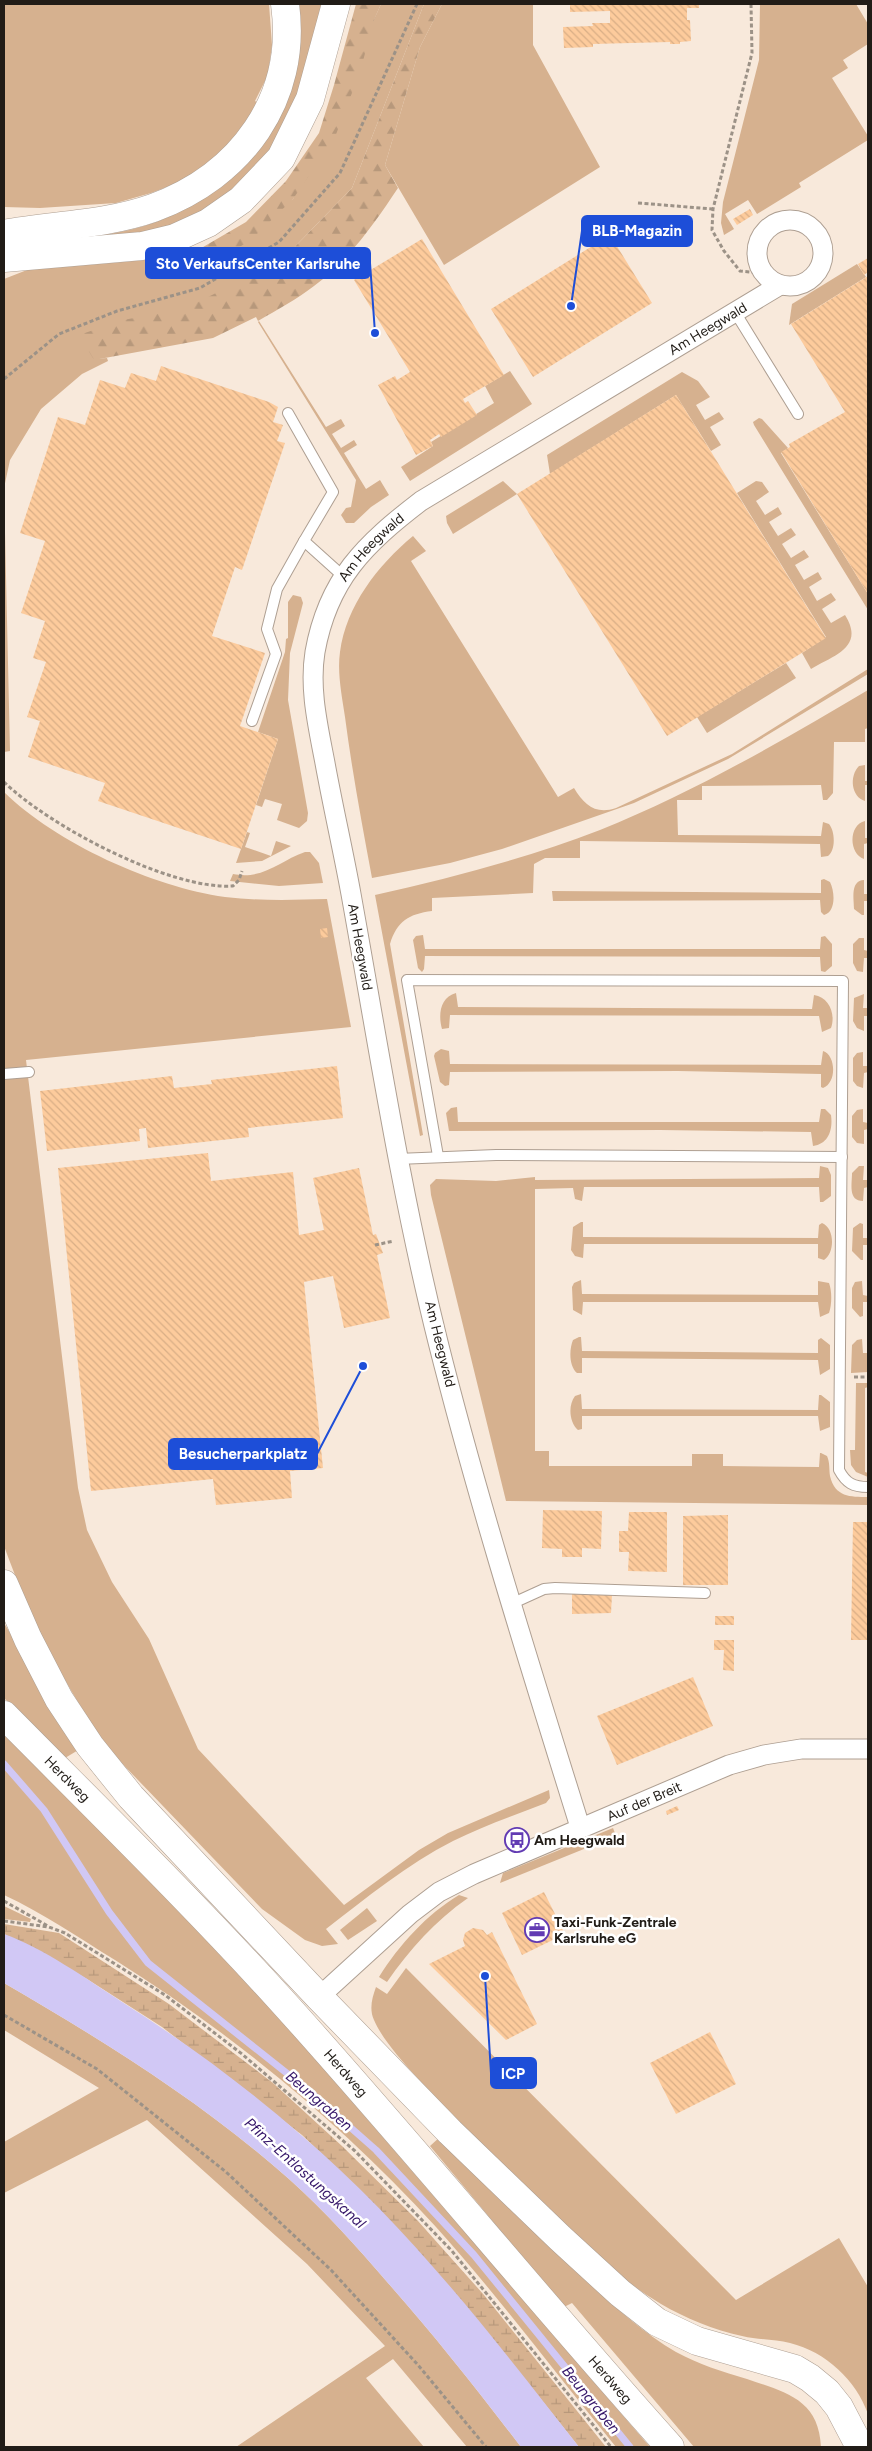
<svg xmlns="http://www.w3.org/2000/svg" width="872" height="2451" font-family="Figtree,sans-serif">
<defs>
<pattern id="forest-firs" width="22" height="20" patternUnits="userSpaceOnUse" patternTransform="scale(1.25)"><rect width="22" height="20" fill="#d6b18f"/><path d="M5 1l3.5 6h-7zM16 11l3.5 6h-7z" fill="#b7987b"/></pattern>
<pattern id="wetland-marsh" width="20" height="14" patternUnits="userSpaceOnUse" patternTransform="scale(1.25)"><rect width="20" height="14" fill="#d6b18f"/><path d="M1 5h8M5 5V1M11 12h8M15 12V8" fill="none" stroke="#b7987b"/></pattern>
<pattern id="building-back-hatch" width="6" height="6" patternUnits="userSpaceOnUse" patternTransform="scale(1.25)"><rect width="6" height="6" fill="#fdcb9c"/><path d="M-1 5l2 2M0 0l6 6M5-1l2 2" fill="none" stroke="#d9ae86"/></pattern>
</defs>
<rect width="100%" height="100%" fill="#f8e9db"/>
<!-- grass -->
<g fill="#d6b18f">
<path d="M 4,4 L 269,4 L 272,45 L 268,75 L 255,101 L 258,103 L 234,142 L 215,160 L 185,180 L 151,193 L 116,203 L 40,208 L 4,207 Z"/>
<path d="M 299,4 L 326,4 L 294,115 L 278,145 L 225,201 L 150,235 L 55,241 C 89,237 124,234 156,222 C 251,185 310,107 299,4 Z"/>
<path d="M 381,4 L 424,4 L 352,188 L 282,260 L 94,359 L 107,358 L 108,361 L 82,374 L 41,409 L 10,460 L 4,488 L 10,751 L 4,752 L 4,279 L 27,270 L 145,260 L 182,249 L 186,257 L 151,269 L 157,279 L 293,199 Z"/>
<path d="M 442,4 L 533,4 L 533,45 L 600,167 L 444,265 L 385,165 L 420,47 Z"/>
<path d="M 760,4 L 856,4 L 868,24 L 868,44 L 843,60 L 848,68 L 832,78 L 868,136 L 868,140 L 799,183 L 801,187 L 757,214 L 748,200 L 725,214 L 734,229 L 724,235 L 721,223 L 723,202 L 759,60 Z"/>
<path d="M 857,264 L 866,277 L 789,325 L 792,304 Z"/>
<path d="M 259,321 L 326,427 L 341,419 L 345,426 L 332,434 L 341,448 L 354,440 L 357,445 L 344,453 L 366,489 L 380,480 L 389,495 L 371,507 L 354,523 L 346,523 L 341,515 L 346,508 L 351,507 L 356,480 L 258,322 Z"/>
<path d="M 510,371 L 532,404 L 410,481 L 401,467 L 433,446 L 431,442 L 494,403 L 485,386 Z"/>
<path d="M 682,372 L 698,381 L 710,397 L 696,405 L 705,420 L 719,412 L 724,419 L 710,427 L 721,445 L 711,451 L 676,395 L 550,474 L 547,455 Z"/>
<path d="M 759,418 L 762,419 L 788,448 L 781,453 L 868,594 L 868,610 L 754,425 L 753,422 Z"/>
<path d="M 503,481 L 517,494 L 453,534 L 447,523 L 446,516 Z"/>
<path d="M 756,481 L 762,482 L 769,492 L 756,501 L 765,515 L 778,507 L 782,514 L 769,522 L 778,536 L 791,528 L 796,535 L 782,544 L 791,558 L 804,550 L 809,557 L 795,565 L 804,580 L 818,572 L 822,579 L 809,587 L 817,601 L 831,593 L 836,600 L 822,609 L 831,623 L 845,615 C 865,647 835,655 811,669 L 802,653 L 826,637 L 737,493 Z"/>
<path d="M 413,536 L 426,551 L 411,561 L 558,797 L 574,788 C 584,805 596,815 616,808 L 732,754 L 868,669 L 868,674 L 728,759 L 634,803 L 502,849 L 450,863 L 372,878 C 362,824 352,771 345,717 C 342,696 337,673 340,652 C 346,606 378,565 413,536 Z"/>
<path d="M 293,595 L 301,597 L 303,603 L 290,653 L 288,700 L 308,813 L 307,821 L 299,828 L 277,820 L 282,804 L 265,799 L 262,807 L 256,805 L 278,739 L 258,732 L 285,652 L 286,639 L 288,638 L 288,602 Z"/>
<path d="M 786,663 L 796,678 L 707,733 L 697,717 Z"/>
<path d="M 868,690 L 868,728 L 865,729 L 865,742 L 834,742 L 833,793 L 827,800 L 823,800 L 821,785 L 702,786 L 702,800 L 677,800 L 678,835 L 821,836 L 823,822 L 829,824 C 835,831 836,850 828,856 L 821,857 L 820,844 L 580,841 L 580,858 L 545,858 L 534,864 L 533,893 L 432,898 L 432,911 C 409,914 397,921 390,944 L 423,1135 L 420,1136 L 375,895 C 451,878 527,858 600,830 C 694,792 782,741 868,690 Z"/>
<path d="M 865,765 L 865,781 L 868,781 L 868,785 L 865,785 L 865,801 C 851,797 849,776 859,766 Z"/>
<path d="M 4,792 C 56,843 153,887 225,897 C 259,901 293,900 327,899 L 351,1027 L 26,1060 L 78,1488 L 87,1530 L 112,1582 L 149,1639 L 198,1749 L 344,1905 L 419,1850 L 448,1833 L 549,1790 L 550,1798 L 546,1803 C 515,1815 483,1826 453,1841 C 408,1864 366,1898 326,1929 L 338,1944 L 322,1946 L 305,1940 L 262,1909 L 112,1753 C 64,1686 32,1623 4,1546 Z"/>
<path d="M 865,821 L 865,838 L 868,838 L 868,843 L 864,844 L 864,859 C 849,854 848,825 865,821 Z"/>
<path d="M 247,832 L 250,833 L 245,847 L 271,856 L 276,841 L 291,846 L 262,861 L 236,863 Z"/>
<path d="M 305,852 L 310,852 L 319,863 L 323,883 L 279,886 L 230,881 L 233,874 C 264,880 279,861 305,852 Z"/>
<path d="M 824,879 L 830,882 C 835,892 836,912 824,915 L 821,912 L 820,900 L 553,901 L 552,891 L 821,893 L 821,880 Z"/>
<path d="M 864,880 L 864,894 L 868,894 L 868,901 L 864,901 L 864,915 L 862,915 L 854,909 C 854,898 850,881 864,880 Z"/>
<path d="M 423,935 L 425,949 L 820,949 L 821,937 L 825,936 L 832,944 L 832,966 L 825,972 L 821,971 L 820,957 L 425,956 L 424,969 L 422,972 L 418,968 L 413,940 L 416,936 Z"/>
<path d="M 859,938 L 864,938 L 864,950 L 868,951 L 868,958 L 864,958 L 863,972 L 857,971 L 853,963 L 853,944 Z"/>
<path d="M 456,993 L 458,1007 L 812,1009 L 814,995 C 829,997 836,1014 831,1028 L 822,1032 L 819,1016 L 450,1015 L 449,1028 L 442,1029 C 438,1015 440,997 456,993 Z"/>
<path d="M 864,994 L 863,1008 L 868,1008 L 868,1016 L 864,1016 L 864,1031 L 857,1028 L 853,1021 L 854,998 Z"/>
<path d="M 441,1049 L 449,1051 L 450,1064 L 821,1065 L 823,1051 C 836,1055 837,1083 823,1088 L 821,1087 L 821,1074 L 678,1071 L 450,1072 L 449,1085 L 445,1086 L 440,1082 L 434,1056 L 435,1053 Z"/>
<path d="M 863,1052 L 863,1066 L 868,1066 L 868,1072 L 864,1073 L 863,1088 L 857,1086 L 853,1081 L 853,1058 L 857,1053 Z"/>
<path d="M 457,1107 L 458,1122 L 819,1122 L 821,1109 L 825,1109 L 831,1115 C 833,1129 829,1144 813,1146 L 811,1132 L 660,1130 L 449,1131 L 446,1113 L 451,1108 Z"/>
<path d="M 863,1109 L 863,1122 L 868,1123 L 868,1129 L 864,1130 L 864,1144 L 857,1143 L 852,1137 L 852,1116 L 857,1110 Z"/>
<path d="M 820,1166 L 828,1168 L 831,1175 L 831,1196 L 823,1202 L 820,1202 L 819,1187 L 584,1187 L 582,1201 L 575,1199 L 573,1188 L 535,1189 L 535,1451 L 549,1451 L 549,1466 L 692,1466 L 692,1454 L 723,1454 L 723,1466 L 819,1467 L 820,1453 L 821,1453 L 827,1456 C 830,1463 829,1469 830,1476 C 835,1497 850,1497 868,1497 L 868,1505 L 506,1501 L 431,1195 L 430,1185 L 436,1179 L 496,1181 L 535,1177 L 535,1180 L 819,1178 Z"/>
<path d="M 859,1166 L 864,1166 L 863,1180 L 868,1180 L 868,1187 L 864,1188 L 863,1201 C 848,1201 852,1184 852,1173 Z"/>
<path d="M 581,1222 L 583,1222 L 583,1237 L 818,1238 L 819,1225 L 822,1223 C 835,1228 835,1253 824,1260 L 818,1258 L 818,1244 L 584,1244 L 583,1258 L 575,1256 L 571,1250 L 573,1227 Z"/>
<path d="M 860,1223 L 863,1224 L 863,1238 L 868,1238 L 868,1245 L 863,1245 L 863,1260 L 861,1260 L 852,1251 L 853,1228 Z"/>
<path d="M 581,1280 L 582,1294 L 818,1295 L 818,1281 L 829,1283 C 832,1291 832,1304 829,1313 L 820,1317 L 818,1302 L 583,1302 L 582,1315 L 573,1310 L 572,1287 L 574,1283 Z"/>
<path d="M 862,1281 L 863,1295 L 868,1296 L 868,1302 L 863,1302 L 863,1316 L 860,1317 L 852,1308 L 852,1288 L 855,1282 Z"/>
<path d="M 579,1337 L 581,1337 L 582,1351 L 818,1353 L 818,1340 L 821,1338 L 830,1345 L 830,1369 L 820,1375 L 818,1360 L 582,1358 L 582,1373 L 577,1373 C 569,1366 569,1350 573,1340 Z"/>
<path d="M 862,1339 L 863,1353 L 868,1353 L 868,1372 L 851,1373 L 852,1345 L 857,1340 Z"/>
<path d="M 856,1383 L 868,1383 L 868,1387 L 865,1388 L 865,1472 L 868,1473 L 868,1477 L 856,1472 L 851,1465 L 850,1450 L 855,1450 Z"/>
<path d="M 581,1394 L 582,1409 L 818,1410 L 819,1395 L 821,1395 L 830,1402 L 830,1427 L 820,1431 L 818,1416 L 582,1416 L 582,1429 L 578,1430 C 569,1422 568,1405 575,1396 Z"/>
<path d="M 4,1623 L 80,1749 L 65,1758 L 4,1698 Z"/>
<path d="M 4,1733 L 256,1990 L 650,2447 L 616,2447 C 556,2374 499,2297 436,2227 C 342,2124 233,2034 115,1960 C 79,1938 43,1913 4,1895 Z"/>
<path d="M 613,1828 L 616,1836 L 500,1883 L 503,1873 Z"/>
<path d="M 459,1895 L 468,1898 C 435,1921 410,1949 387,1982 L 379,1977 C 399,1945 427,1914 459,1895 Z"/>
<path d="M 4,1906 L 31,1919 L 30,1922 L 4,1919 Z"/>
<path d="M 367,1908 L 377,1921 L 348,1940 L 340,1930 Z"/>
<path d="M 406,1968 L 736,2300 L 839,2238 L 868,2287 L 868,2414 C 856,2380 826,2352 790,2343 C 775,2339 758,2340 742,2336 C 714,2330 685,2318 661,2304 C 583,2257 519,2183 456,2119 C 434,2095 386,2049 374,2020 C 369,2009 372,1998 376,1987 L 387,1994 Z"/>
<path d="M 4,1983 C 104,2041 202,2102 289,2179 C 325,2211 357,2247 388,2283 C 435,2336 478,2391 521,2447 L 467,2447 L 393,2359 L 366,2378 L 424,2447 L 236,2447 L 385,2346 L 307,2264 L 147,2120 L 4,2193 L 4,2142 L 99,2088 L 4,2030 Z"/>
<path d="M 441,2136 C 481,2175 520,2214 560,2254 C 596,2289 633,2327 676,2352 C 698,2364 723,2372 747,2379 C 785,2392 819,2399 821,2447 L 694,2447 L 572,2303 L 564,2307 L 430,2146 Z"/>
</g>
<!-- forest -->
<g fill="url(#forest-firs)">
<path d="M 356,4 L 381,4 L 374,20 L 360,72 L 335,137 L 293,199 L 250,241 L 194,272 L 157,279 L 151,269 L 186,257 L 246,222 L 286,181 L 319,133 L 334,85 Z"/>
<path d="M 424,4 L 442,4 L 420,47 L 385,165 L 398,188 C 374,224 349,260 314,286 C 297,299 277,310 258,321 L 256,317 L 213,338 L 94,360 L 79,335 L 123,320 L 184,309 L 282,260 L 352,188 Z"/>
</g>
<!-- wetland -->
<path fill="url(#wetland-marsh)" d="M 4,1924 L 59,1933 L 169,2004 L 273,2083 L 342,2146 L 418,2221 L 484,2295 L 606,2447 L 579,2447 L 536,2393 L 367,2197 L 302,2135 L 162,2027 L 87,1979 L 4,1934 Z"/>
<!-- water -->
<path fill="#d1c8f5" d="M 4,1934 C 43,1948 87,1979 122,2002 C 185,2042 245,2086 301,2135 C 407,2225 494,2338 579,2447 L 521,2447 C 478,2391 435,2336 388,2283 C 357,2247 325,2211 289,2179 C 202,2102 104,2041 4,1983 Z"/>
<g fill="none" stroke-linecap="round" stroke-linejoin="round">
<!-- stream -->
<path stroke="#d1c8f5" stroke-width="7" d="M 4,1764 L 44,1810 L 109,1912 L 148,1963 L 308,2090 L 376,2150 L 474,2255 L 630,2447"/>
</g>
<!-- building -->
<g fill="url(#building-back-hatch)">
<path d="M 570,4 L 699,4 L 699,8 L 687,8 L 687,20 L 690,20 L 691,41 L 680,42 L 680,44 L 670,44 L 670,42 L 593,44 L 593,47 L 564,48 L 563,27 L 593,26 L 592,23 L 610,23 L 610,11 L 570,12 Z"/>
<path d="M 750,209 L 753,215 L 737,225 L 733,219 Z"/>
<path d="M 610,235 L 652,303 L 533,377 L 491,309 Z"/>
<path d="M 422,239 L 504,375 L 463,399 L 465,403 L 468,401 L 477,415 L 441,437 L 439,434 L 430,440 L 433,446 L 416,455 L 378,385 L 395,376 L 397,380 L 410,372 L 354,280 Z"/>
<path d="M 868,258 L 868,272 L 864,275 L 858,264 Z"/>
<path d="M 868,276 L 868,594 L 781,452 L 790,447 L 789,444 L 845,412 L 791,324 Z"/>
<path d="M 161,366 L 269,402 L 278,407 L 273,422 L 283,425 L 277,441 L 285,443 L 242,570 L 235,567 L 212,636 L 265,653 L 240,726 L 278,739 L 241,849 L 98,801 L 105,783 L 28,757 L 40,721 L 27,717 L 46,662 L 33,658 L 45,621 L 21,613 L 45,541 L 20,533 L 58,417 L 85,425 L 100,380 L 125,388 L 131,373 L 156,381 Z"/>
<path d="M 676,395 L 826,638 L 667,736 L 517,494 Z"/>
<path d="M 327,928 L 328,937 L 321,938 L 320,929 Z"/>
<path d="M 337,1066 L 343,1118 L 248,1128 L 249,1137 L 148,1148 L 146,1128 L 139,1129 L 140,1141 L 47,1151 L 40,1091 L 172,1076 L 174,1088 L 212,1084 L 211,1080 Z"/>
<path d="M 208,1153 L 211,1181 L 293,1172 L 299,1235 L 324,1230 L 313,1178 L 359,1168 L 373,1235 L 376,1234 L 383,1253 L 377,1255 L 390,1318 L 344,1328 L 333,1276 L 304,1282 L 323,1468 L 290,1471 L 292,1498 L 216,1505 L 213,1479 L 91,1491 L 58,1168 Z"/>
<path d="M 543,1510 L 602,1511 L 601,1549 L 582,1548 L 582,1557 L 562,1557 L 562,1549 L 542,1548 Z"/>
<path d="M 629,1512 L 667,1512 L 667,1572 L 628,1571 L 629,1552 L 619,1552 L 619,1531 L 628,1531 Z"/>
<path d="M 728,1515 L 728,1585 L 683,1585 L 683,1516 Z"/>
<path d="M 853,1522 L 868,1522 L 868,1640 L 851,1640 Z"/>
<path d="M 572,1594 L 612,1595 L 611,1613 L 572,1614 Z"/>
<rect x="715" y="1616" width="19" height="9"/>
<path d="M 714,1640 L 734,1640 L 734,1671 L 723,1670 L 724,1650 L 714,1650 Z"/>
<path d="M 693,1677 L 713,1726 L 617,1765 L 597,1716 Z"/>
<path d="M 677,1806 L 679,1810 L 667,1815 L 666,1811 Z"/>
<path d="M 544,1892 L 565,1934 L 522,1955 L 502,1913 Z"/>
<path d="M 473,1928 L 483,1930 L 487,1935 L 492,1932 L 537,2024 L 506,2040 L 429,1964 L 465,1946 L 463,1940 L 465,1933 Z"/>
<path d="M 710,2032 L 736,2084 L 676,2114 L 650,2063 Z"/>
</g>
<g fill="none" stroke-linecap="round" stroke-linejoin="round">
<defs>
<g id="lane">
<path d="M 735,312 L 798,414"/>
<path d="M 288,413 L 333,492 L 304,541 L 344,577"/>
<path d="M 252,721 L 276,654 L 267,629 L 277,589 L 304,541"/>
<path d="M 4,1074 L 29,1072"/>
<path d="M 438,1156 L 407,980 L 843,981 L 839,1470 C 846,1483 853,1487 868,1487"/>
<path d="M 397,1159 L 496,1155 L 842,1157"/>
<path d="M 511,1604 L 544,1589 L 555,1588 L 705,1593"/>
</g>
<g id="street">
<circle cx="790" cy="253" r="33"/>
<path id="s1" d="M 580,1827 C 530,1666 479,1505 438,1342 C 401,1194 378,1044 351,894 C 343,850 333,807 325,763 C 318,726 309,689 315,652 C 328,579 365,544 421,501 L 780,285"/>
<path id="s2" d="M 319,1997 L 410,1914 L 439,1892 L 474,1874 L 729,1765 L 764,1755 L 801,1749 L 868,1749"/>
</g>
<g id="secondary">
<path d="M 4,1584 L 28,1639 L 59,1699 L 90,1746 L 131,1797 L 319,1997 L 450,2132 L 560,2238 L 620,2293 L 657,2322 L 697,2341 L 795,2369 L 810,2378 L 827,2392 L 839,2407 L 860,2447"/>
<path id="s3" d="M 4,1715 C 97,1809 192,1902 281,2000 C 414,2147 538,2300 670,2447"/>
</g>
<g id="highway">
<path d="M 4,234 C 53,225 105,225 153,208 C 241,176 298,99 285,4"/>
<path d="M 4,258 L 142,246 L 175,238 L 208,223 L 241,200 L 281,158 L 310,99 L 336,4"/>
</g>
</defs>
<!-- lane casing -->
<use href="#lane" stroke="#ae9f92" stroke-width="12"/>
<!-- street casing -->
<use href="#street" stroke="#ae9f92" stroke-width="21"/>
<!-- secondary casing -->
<use href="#secondary" stroke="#ae9f92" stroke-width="29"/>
<!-- highway casing -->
<use href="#highway" stroke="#ae9f92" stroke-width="29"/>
<!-- path -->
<g stroke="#9c9287" stroke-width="3" stroke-dasharray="4 2.5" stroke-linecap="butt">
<path d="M 751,4 L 752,53 L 713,209 L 712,230 L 724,251 L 740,271 L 761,273"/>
<path d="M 638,203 L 713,209"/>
<path d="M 4,379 L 59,334 L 117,311 L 200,288 L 279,242 L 340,173 L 417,4"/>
<path d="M 4,782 C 49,826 170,890 233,886 L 239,880 L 242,871"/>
<path d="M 375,1245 L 394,1241"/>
<path d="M 854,1377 L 868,1377"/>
<path d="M 4,1901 L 48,1926"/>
<path d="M 4,1921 L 49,1927 L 65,1933 L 165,1995 L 242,2054 L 355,2151 L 452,2251 L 611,2447"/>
<path d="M 4,2015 L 97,2069 L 226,2172 L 331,2270 L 418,2365 L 486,2447"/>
</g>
<!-- lane -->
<use href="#lane" stroke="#fff" stroke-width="10"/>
<!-- street -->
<use href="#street" stroke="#fff" stroke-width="19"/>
<!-- secondary -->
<use href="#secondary" stroke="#fff" stroke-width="28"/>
<!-- highway -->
<use href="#highway" stroke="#fff" stroke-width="28"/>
</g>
<!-- icons -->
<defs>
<symbol id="bus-ring" viewBox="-11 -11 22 22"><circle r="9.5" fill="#fff" stroke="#623bb3" stroke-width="1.5"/><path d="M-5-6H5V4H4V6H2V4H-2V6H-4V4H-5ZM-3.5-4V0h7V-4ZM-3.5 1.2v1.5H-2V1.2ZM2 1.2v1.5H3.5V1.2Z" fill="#623bb3"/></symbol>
<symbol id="office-ring" viewBox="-11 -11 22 22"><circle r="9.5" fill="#fff" stroke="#623bb3" stroke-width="1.5"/><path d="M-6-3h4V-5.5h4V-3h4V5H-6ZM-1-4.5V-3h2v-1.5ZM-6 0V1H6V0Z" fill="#623bb3"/></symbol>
</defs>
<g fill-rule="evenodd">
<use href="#bus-ring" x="503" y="1826" width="28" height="28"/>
<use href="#office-ring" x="523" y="1916" width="28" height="28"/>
</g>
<g text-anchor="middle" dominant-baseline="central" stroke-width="5" stroke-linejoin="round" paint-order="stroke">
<!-- street labels -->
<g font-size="14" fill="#211c17" stroke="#fff">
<text stroke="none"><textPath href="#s1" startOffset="1732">Am Heegwald</textPath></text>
<text stroke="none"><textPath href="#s1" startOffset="1329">Am Heegwald</textPath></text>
<text transform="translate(360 947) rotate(80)">Am Heegwald</text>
<text transform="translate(440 1344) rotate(76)">Am Heegwald</text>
<text stroke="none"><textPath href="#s3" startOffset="90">Herdweg</textPath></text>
<text stroke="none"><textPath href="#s2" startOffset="384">Auf der Breit</textPath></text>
<text stroke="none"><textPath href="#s3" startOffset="495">Herdweg</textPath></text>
<text stroke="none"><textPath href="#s3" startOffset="900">Herdweg</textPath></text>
</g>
<!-- poi labels -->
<g font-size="14" font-weight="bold" fill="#211c17" stroke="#fff" text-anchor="start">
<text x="534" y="1840">Am Heegwald</text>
<text x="554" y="1922">Taxi-Funk-Zentrale<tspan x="554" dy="16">Karlsruhe eG</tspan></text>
</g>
<!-- water labels -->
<g font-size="15" font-style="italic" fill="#351669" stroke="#fff">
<text transform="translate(319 2101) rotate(41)">Beungraben</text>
<text transform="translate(305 2173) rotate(42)">Pfinz-Entlastungskanal</text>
<text transform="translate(591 2400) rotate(51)">Beungraben</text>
</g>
</g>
<!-- callouts -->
<path fill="none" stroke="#1d4ed8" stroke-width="2" d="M571 306L582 231M375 333L370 263M363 1366L317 1454M485 1976L491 2073"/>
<g fill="#1d4ed8" stroke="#fff" stroke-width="2">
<circle cx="571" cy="306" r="5"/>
<circle cx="375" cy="333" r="5"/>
<circle cx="363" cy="1366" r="5"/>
<circle cx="485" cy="1976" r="5"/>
</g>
<g fill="#1d4ed8" stroke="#1d4ed8" stroke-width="2">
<rect x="582" y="216" width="110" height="30" rx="5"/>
<rect x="146" y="248" width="224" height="30" rx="5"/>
<rect x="169" y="1439" width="148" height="30" rx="5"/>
<rect x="491" y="2058" width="45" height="30" rx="5"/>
</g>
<g font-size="15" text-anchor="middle" font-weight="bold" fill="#fff">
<text x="637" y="236">BLB-Magazin</text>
<text x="258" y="269">Sto VerkaufsCenter Karlsruhe</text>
<text x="243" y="1459">Besucherparkplatz</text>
<text x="513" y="2079">ICP</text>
</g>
<!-- border -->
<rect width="872" height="2451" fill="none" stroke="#211c17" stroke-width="10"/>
</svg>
